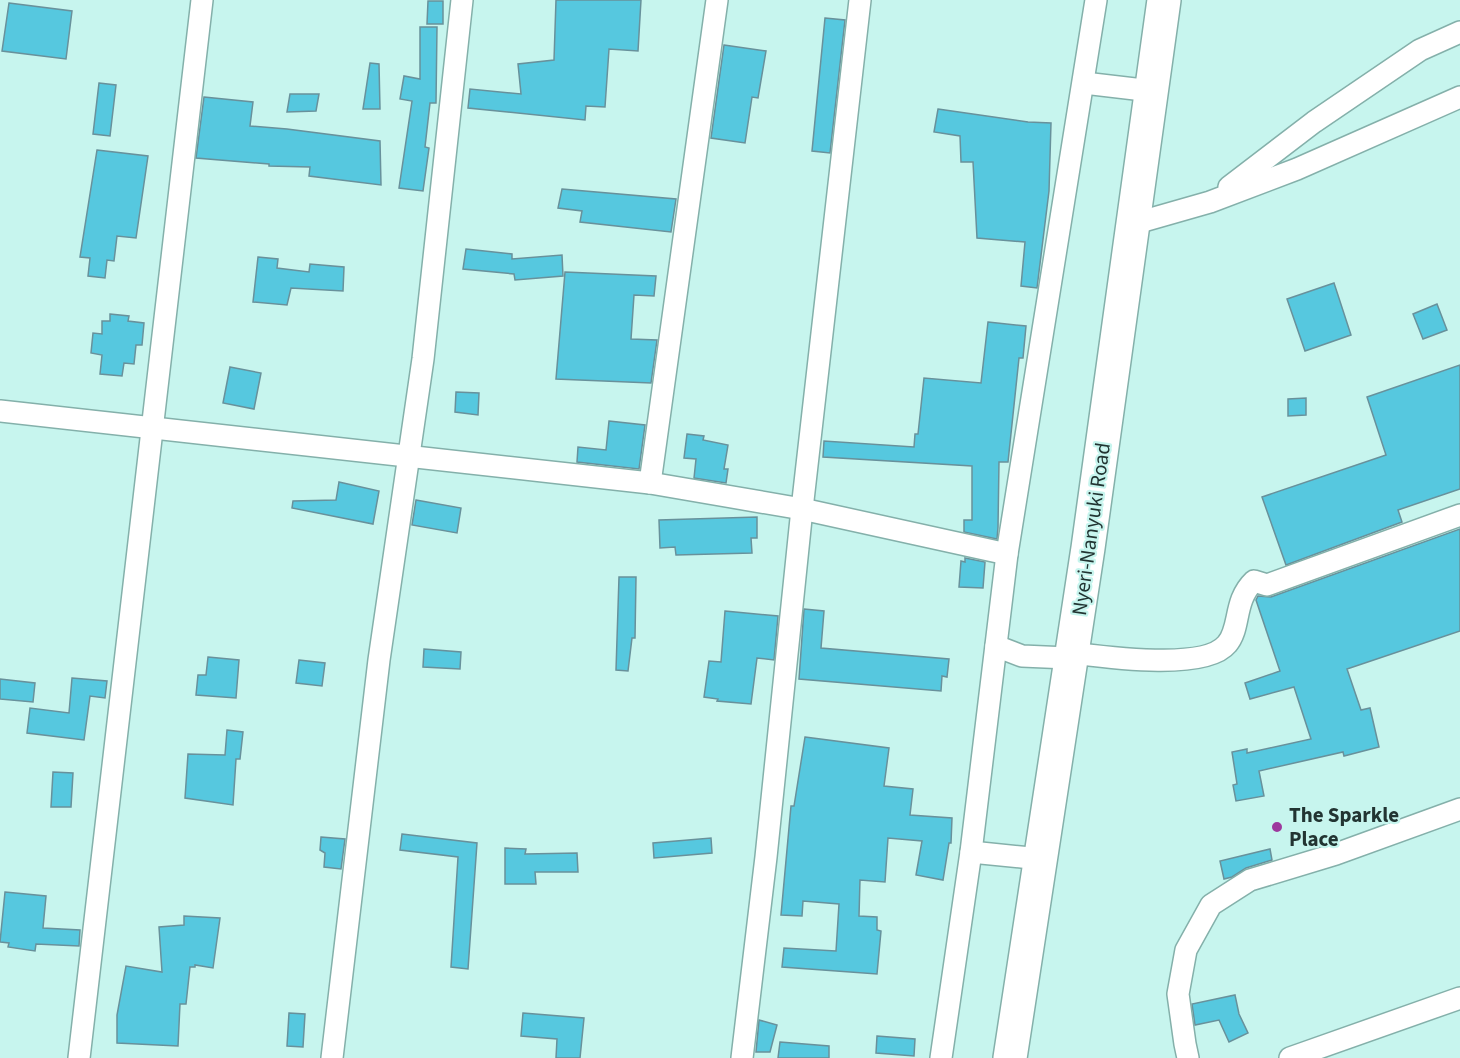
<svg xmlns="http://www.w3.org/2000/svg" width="1460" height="1058" font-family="'Source Sans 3',sans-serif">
<rect width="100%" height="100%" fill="#c7f5ee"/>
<!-- building -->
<g fill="#56c8df" stroke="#68919b" stroke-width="1.5">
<path d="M 556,0 L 641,0 L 638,51 L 609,49 L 605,107 L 586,106 L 585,120 L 468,108 L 470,89 L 521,94 L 518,64 L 554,60 Z"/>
<path d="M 428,1 L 443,1 L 443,24 L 427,24 Z"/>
<path d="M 9,3 L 72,11 L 66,59 L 2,51 Z"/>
<path d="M 825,18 L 845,20 L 830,153 L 812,151 Z"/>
<path d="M 420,27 L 437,27 L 436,103 L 430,103 L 425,147 L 429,148 L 423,191 L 399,188 L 412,101 L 400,99 L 404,76 L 420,79 Z"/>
<path d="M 724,45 L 766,51 L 758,98 L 752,97 L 745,143 L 711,138 Z"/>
<path d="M 370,63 L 379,64 L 380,109 L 363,109 Z"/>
<path d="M 99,83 L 116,85 L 110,136 L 93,134 Z"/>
<path d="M 290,94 L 319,94 L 316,111 L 287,112 Z"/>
<path d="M 204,97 L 253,102 L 250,126 L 287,129 L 380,141 L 381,185 L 309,176 L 310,167 L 269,166 L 269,164 L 196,158 Z"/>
<path d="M 938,109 L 1028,122 L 1051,123 L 1049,191 L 1037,288 L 1021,286 L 1025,242 L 977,238 L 973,162 L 961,162 L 960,136 L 934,132 Z"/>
<path d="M 97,150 L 148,156 L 136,238 L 117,236 L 114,261 L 107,260 L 105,278 L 88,276 L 90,258 L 80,257 Z"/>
<path d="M 562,189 L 676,199 L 671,232 L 580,222 L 582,211 L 558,208 Z"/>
<path d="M 466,249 L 512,254 L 512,259 L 562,255 L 563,276 L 515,280 L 514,274 L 463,269 Z"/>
<path d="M 258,257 L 278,259 L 277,268 L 309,272 L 310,264 L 344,267 L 343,291 L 291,288 L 287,305 L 253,302 Z"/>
<path d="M 565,272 L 656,276 L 654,296 L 634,295 L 631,339 L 657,340 L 651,383 L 556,379 Z"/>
<path d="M 1334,283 L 1351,335 L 1305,351 L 1287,299 Z"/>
<path d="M 1437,304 L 1447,330 L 1423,339 L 1413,314 Z"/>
<path d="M 110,314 L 129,316 L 128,321 L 144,323 L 142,345 L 136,345 L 134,364 L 124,363 L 122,376 L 100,374 L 102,355 L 91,353 L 93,333 L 102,334 L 102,321 L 110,321 Z"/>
<path d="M 988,322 L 1026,326 L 1023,358 L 1019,358 L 1008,462 L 999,462 L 998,527 L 997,539 L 964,532 L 964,520 L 972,520 L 972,466 L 823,457 L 824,441 L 914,447 L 915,434 L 918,434 L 924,378 L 981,383 Z"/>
<path d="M 1460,365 L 1460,489 L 1398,510 L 1402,522 L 1286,565 L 1262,497 L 1386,455 L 1367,397 Z"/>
<path d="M 230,367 L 261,373 L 254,409 L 223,403 Z"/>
<path d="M 456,392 L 479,393 L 478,415 L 455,412 Z"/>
<path d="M 1306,398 L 1306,415 L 1288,416 L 1288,399 Z"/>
<path d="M 609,421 L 645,425 L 639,469 L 577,462 L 578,447 L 606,450 Z"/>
<path d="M 687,434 L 704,436 L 703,440 L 728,445 L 724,469 L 728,469 L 726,483 L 694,478 L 696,459 L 684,458 Z"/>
<path d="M 339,482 L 379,491 L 373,524 L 292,508 L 293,501 L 336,500 Z"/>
<path d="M 416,500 L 461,508 L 457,533 L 412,525 Z"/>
<path d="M 757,517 L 757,538 L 751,538 L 752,553 L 676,555 L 675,547 L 660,548 L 659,520 Z"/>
<path d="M 1460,529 L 1460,631 L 1347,669 L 1361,710 L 1370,708 L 1379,747 L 1344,756 L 1343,752 L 1259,771 L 1264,796 L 1236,801 L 1233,785 L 1237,784 L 1232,752 L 1247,749 L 1247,753 L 1311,739 L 1294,687 L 1250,699 L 1245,683 L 1280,671 L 1256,600 L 1258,596 L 1271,597 Z"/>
<path d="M 965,558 L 985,562 L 983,588 L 959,587 L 961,561 L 965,562 Z"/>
<path d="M 619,577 L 636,577 L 635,638 L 632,638 L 628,671 L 616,670 Z"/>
<path d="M 804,609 L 824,611 L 821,648 L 949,659 L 947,677 L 942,676 L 941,691 L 799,679 Z"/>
<path d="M 725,611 L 778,616 L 774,660 L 757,658 L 751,704 L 717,701 L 718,699 L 704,697 L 709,661 L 721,662 Z"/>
<path d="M 424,649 L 461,652 L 460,669 L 423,667 Z"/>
<path d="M 208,657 L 239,660 L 236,698 L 196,695 L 198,675 L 206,675 Z"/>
<path d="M 299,660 L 325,663 L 322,686 L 296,683 Z"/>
<path d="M 72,678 L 107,681 L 105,698 L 90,696 L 84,740 L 27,733 L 30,708 L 69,713 Z"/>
<path d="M 0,679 L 35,683 L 33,702 L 0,699 Z"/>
<path d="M 227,730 L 243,732 L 240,759 L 236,759 L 233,805 L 185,798 L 188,754 L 225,755 Z"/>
<path d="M 805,737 L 889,748 L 884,786 L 913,789 L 910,815 L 952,818 L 951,843 L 949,843 L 943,880 L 916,875 L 922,841 L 888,838 L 885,882 L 860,880 L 859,916 L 877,917 L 877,930 L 881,931 L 877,974 L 782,967 L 784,948 L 836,951 L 839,904 L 803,901 L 802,916 L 781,915 L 791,806 L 794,806 Z"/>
<path d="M 53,772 L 73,773 L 71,807 L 51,807 Z"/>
<path d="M 402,834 L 477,843 L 468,969 L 451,967 L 458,857 L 400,850 Z"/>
<path d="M 321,837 L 345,839 L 341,869 L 324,867 L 325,853 L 320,850 Z"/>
<path d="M 711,838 L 712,853 L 654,858 L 653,843 Z"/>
<path d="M 505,848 L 526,849 L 525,854 L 577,853 L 578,872 L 535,872 L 536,884 L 505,884 Z"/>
<path d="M 1270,849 L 1272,860 L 1246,868 L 1232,877 L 1224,879 L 1220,861 Z"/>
<path d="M 5,892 L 46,896 L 43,928 L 80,930 L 79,946 L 36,944 L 35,951 L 8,947 L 9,943 L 0,942 Z"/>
<path d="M 184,916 L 220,918 L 213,968 L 195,965 L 195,967 L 190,967 L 186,1004 L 180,1004 L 178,1046 L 117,1043 L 117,1015 L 126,966 L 162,972 L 159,927 L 184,925 Z"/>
<path d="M 1235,995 L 1239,1014 L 1248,1033 L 1229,1042 L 1219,1020 L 1195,1025 L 1192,1004 Z"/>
<path d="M 289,1013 L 305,1014 L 303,1047 L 287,1046 Z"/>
<path d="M 523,1013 L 584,1018 L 580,1058 L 556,1058 L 557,1039 L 521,1036 Z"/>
<path d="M 759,1020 L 777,1025 L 770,1052 L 756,1052 Z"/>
<path d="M 877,1036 L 915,1039 L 914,1056 L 876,1053 Z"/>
<path d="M 780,1042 L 829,1046 L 829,1058 L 778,1058 Z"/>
</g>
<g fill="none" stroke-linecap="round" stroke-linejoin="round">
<defs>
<g id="street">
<path d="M 1084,83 L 1152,91"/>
<path d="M 1229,187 L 1314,122 L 1420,50 L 1460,32"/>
<path d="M 1133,224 L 1210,202 L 1297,169 L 1460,97"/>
<path d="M 0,411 L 650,483 L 802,509 L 1007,554"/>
<path d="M 650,483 L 717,0"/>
<path d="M 996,646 L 1022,656 L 1068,658 L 1082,655"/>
<path d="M 1073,653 C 1105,657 1205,671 1227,644 C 1241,628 1233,601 1254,581 L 1267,585 L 1460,515"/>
<path d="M 971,852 L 1041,859"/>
<path d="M 79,1058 L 202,0"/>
<path d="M 332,1058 L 379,660 L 423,359 L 462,0"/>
<path d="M 742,1058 L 766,857 L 802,509 L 860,0"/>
<path d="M 941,1058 L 971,852 L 1007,554 L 1096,0"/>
<path d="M 1188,1058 L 1185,1044 L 1178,994 L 1186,950 L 1211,905 L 1250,880 L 1336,854 L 1460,809"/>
<path d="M 1290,1058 L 1460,998"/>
</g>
<path id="highway" d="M 1010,1058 L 1088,548 L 1164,0"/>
</defs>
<!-- street casing -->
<use href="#street" stroke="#84b0aa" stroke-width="24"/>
<!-- highway casing -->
<use href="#highway" stroke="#84b0aa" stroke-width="36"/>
<!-- street -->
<use href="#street" stroke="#fff" stroke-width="21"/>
<!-- highway -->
<use href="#highway" stroke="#fff" stroke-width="33"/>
</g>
<!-- markers -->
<circle fill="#9d389d" stroke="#c7f5ee" stroke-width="2" cx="1277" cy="827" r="6"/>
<g text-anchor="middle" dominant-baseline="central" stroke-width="4.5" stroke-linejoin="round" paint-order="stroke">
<!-- street labels -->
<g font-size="21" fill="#223432" stroke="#c7f5ee">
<text transform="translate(1091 529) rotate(-82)">Nyeri-Nanyuki Road</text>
</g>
<!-- poi labels -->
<g font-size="21" font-weight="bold" fill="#223432" stroke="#c7f5ee" text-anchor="start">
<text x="1289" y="815">The Sparkle<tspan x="1289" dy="24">Place</tspan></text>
</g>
</g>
</svg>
